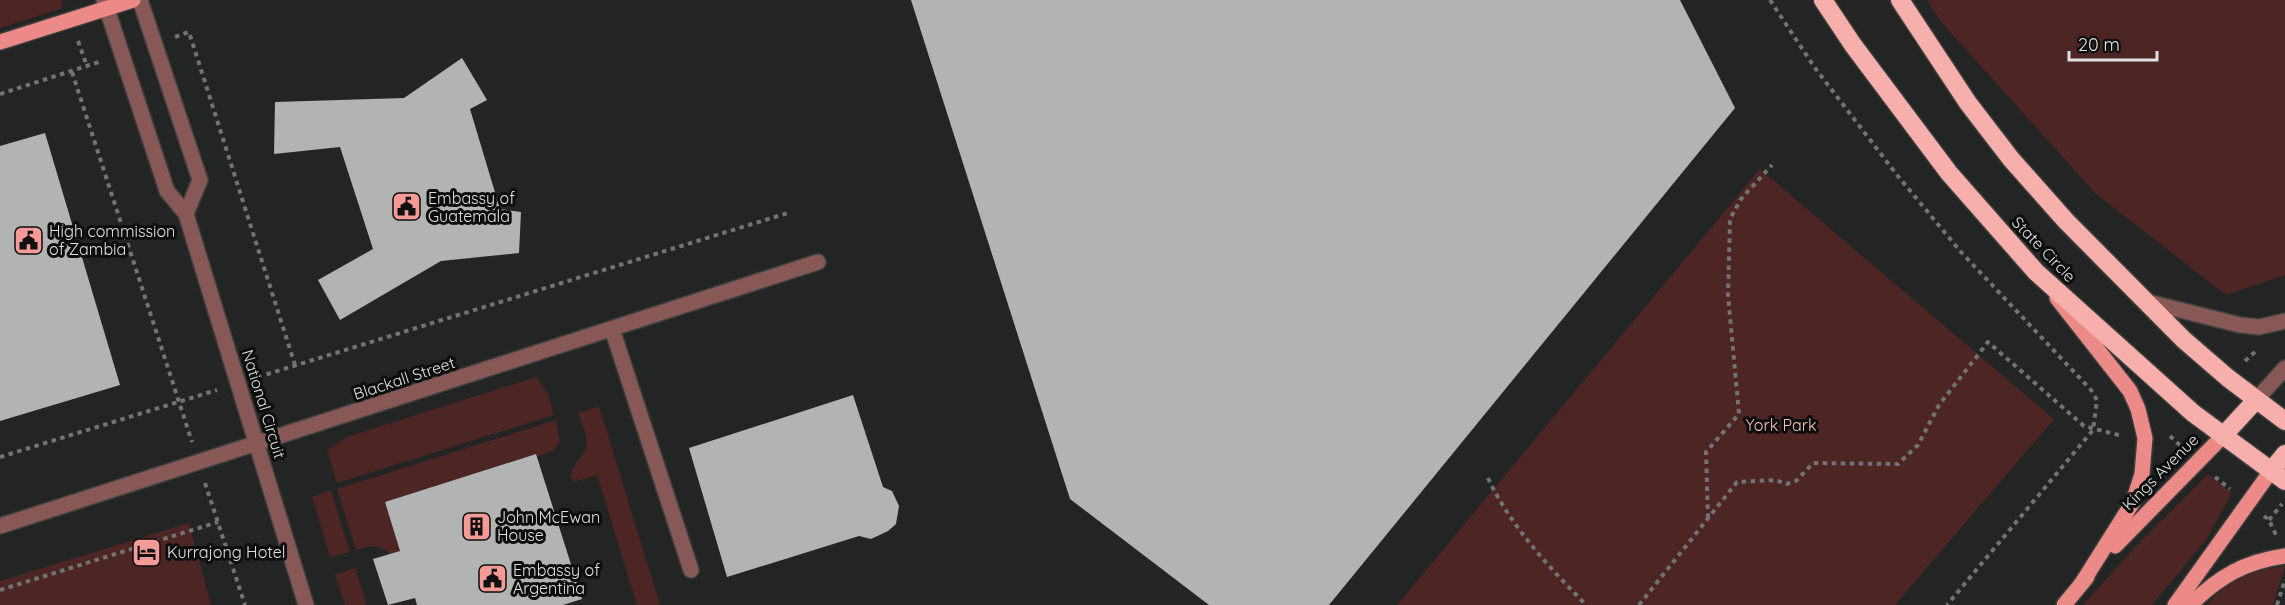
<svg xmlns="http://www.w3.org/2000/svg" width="2285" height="605" font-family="Quicksand,sans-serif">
<rect width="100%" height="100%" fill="#222523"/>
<!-- green -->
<g fill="#4c2524">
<path d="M 0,0 L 61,0 L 63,8 L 0,28 Z"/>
<path d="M 1927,0 L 2285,0 L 2285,275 L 2226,295 L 2096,194 L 1941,22 Z"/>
<path d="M 1760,169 L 2054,419 L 1895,605 L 1397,605 Z"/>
<path d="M 536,377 L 548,394 L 554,415 L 337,483 L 327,450 L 347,437 Z"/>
<path d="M 599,406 L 660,605 L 637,605 L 597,475 L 574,482 L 571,479 C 569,466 582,460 586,448 C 589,438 581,423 578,413 Z"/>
<path d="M 556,420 L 560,441 L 553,451 L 537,457 L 536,454 L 385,502 L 400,551 L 390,554 C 380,543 369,546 356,550 L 337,489 Z"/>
<path d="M 2208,474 L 2232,493 L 2206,540 L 2152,605 L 2083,605 L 2135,547 Z"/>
<path d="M 331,490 L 350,552 L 330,557 L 312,497 Z"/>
<path d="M 189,523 L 211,605 L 0,605 L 0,581 Z"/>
<path d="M 2285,566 L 2273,605 L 2207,605 C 2227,580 2254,570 2285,566 Z"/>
<path d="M 355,568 L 367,605 L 345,605 L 335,575 Z"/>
</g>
<!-- building -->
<g fill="#b1b4b2">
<path d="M 911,0 L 1680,0 L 1735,108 L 1329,605 L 1209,605 L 1070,499 Z"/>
<path d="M 462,58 L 487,100 L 470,109 L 500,209 L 521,212 L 519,253 L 441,261 L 340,320 L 318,280 L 373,249 L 340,147 L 274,154 L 275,102 L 404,98 Z"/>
<path d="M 45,133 L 120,385 L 0,421 L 0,146 Z"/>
<path d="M 853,395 L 883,487 L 892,491 L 899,506 L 896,524 L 888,531 L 871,539 L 859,536 L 727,577 L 689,448 Z"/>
<path d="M 536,454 L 582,599 L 563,605 L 417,605 L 415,598 L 388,605 L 373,559 L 400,551 L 385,502 Z"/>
</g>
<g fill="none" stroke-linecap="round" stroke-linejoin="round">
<defs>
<g id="minor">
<path d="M 104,0 L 167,191 L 186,214 L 306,605"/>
<path d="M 140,0 L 200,180 L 186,214"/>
<path d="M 2144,301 L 2240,325 L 2259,327 L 2285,321"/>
<path d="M 612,329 L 691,570"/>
<path d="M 2256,400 L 2285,368"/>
<path d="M 0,526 L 818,262"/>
</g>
<g id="major">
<path d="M 0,42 L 133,0"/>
<path d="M 2057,298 L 2130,391 L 2138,409 L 2145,438 L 2142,474 L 2133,502 L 2082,583"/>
<path d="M 2115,546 L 2223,436"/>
<path d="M 2064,605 L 2087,577"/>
<path d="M 2175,605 L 2271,471"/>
<path d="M 2190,605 C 2220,576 2244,562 2285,556"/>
</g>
<g id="highway">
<path d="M 1823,0 L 1853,45 L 1949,173 L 2036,272 L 2193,413 L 2285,481"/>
<path d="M 1900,0 L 1968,103 L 2011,159 L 2066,221 L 2184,340 L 2228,378 L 2285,421"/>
<path d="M 2223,436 L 2256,400"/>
<path d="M 2271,471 L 2285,454"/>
</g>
</defs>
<!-- minor casing -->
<use href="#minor" stroke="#3d3f3e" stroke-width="18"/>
<!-- major casing -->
<use href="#major" stroke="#3d3f3e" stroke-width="18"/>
<!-- highway casing -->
<use href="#highway" stroke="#3d3f3e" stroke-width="21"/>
<!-- path -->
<g stroke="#727473" stroke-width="4" stroke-dasharray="4.5 4.5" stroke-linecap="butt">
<path d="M 1770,0 L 1815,68 L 1897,175 L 1961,252 L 2091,390 L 2097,400 L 2093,430 L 1947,605"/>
<path d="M 175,37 L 189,32 L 295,365"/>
<path d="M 78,41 L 87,66"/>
<path d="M 72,72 L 192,442"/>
<path d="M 0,94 L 102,61"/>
<path d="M 2245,361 L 2257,350"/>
<path d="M 258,377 L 791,212"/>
<path d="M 2170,436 L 2183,448"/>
<path d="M 0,457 L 217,390"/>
<path d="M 2215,477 L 2230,489"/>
<path d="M 1488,478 C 1511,527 1549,567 1586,605"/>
<path d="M 205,483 L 245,605"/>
<path d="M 2264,516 L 2269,520 L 2276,535"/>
<path d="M 1708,518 L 1706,452 L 1739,414 L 1728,295 L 1730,219 L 1741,199 L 1772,165"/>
<path d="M 2269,520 L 2282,504"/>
<path d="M 0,590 L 218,522"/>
<path d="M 1639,605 L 1737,482 L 1776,480 L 1786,484 L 1796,481 L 1813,463 L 1898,464 L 1918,445 L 1939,405 L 1988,342 L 2084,426 L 2122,436"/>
<path d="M 2277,605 L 2285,580"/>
</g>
<!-- minor -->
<use href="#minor" stroke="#875855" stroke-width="15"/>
<!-- major -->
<use href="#major" stroke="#eb8a86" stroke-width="15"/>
<!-- highway -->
<use href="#highway" stroke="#f6afaa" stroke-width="18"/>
</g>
<!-- icons -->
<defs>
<symbol id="civic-square" viewBox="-11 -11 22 22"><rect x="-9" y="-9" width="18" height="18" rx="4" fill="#f59b97" stroke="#0c0d0d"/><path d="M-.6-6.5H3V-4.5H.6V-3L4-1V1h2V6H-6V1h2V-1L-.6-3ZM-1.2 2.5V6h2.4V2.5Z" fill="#111"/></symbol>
<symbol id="building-square" viewBox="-11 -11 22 22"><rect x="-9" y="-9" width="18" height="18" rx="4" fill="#f59b97" stroke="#0c0d0d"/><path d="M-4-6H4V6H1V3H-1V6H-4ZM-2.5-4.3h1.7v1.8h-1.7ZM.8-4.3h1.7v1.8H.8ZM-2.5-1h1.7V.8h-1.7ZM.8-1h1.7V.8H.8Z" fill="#111"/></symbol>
<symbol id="hotel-square" viewBox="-11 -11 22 22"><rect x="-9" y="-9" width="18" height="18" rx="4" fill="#f59b97" stroke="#0c0d0d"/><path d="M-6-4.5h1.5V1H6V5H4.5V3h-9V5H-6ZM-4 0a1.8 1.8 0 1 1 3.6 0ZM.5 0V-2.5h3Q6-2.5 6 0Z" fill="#111"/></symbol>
</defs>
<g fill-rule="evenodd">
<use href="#civic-square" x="390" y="190" width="33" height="33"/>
<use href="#civic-square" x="12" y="224" width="33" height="33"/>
<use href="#building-square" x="460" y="510" width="33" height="33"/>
<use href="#hotel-square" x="130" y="536" width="33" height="33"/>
<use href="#civic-square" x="476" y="562" width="33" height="33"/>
</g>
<g text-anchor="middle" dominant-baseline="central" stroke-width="6" stroke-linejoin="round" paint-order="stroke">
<!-- poi labels -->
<g font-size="16" fill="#e0e2e1" stroke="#0c0d0d" text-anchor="start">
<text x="428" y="198">Embassy of<tspan x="428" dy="18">Guatemala</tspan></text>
<text x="49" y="231">High commission<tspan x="49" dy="18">of Zambia</tspan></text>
<text x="497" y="517">John McEwan<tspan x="497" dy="18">House</tspan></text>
<text x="167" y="552">Kurrajong Hotel</text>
<text x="513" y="570">Embassy of<tspan x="513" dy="18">Argentina</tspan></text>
</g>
<!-- street labels -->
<g font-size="16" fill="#e0e2e1" stroke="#0c0d0d">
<text transform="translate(2044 249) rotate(46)">State Circle</text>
<text transform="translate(404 378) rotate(-18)">Blackall Street</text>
<text transform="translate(264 404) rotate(73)">National Circuit</text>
<text transform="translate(2160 472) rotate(-45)">Kings Avenue</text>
</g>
<!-- park labels -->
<g font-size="16" fill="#fcc3bf" stroke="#0c0d0d">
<text x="1781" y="425">York Park</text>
</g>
</g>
<!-- scale -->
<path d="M2069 51v9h88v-9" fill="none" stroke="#e0e2e1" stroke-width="3"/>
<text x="2078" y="51" font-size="18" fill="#e0e2e1" stroke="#0c0d0d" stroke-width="4.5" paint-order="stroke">20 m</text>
</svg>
